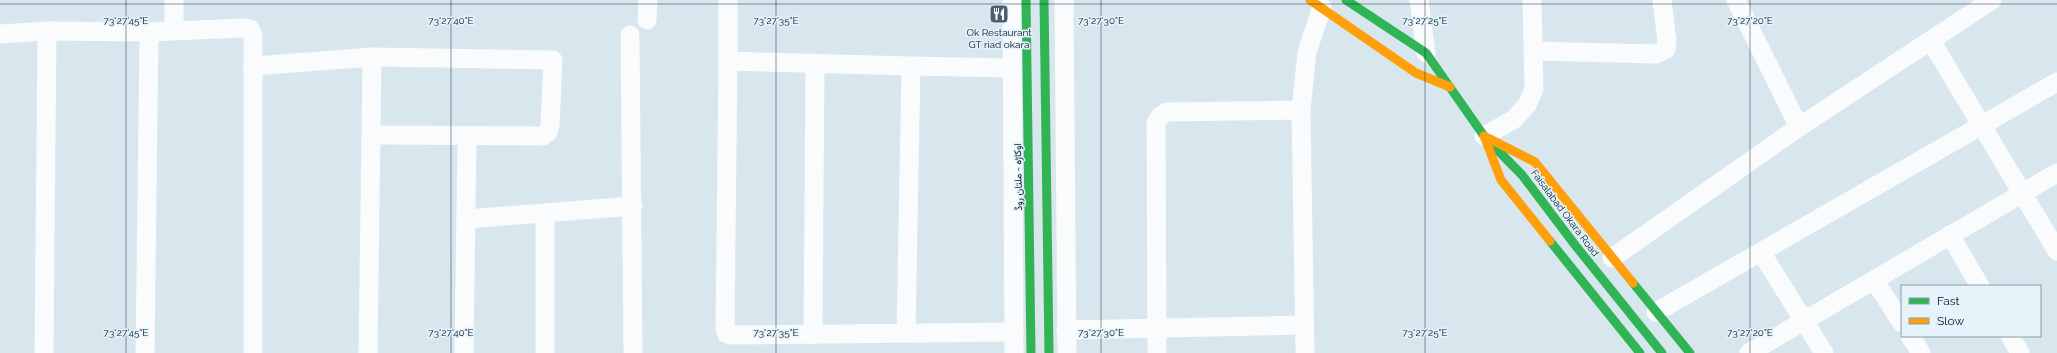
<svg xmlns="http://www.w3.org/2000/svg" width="2057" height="353" font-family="Raleway,Vazirmatn,sans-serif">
<rect width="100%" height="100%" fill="#d8e6ee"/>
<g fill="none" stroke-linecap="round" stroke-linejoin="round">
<!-- street -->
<g stroke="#f9fbfc" stroke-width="19">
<path d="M 728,0 L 728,61 L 911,66"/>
<path d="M 1012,0 L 1014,353"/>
<path d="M 1064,0 L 1067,353"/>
<path d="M 1419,0 L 1426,53"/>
<path d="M 1736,0 L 1799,127"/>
<path d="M 647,20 L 648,0"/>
<path d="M 174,30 L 174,0"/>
<path d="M 0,34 L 47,31 L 149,32 L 243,28 L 250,29 L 253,36 L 253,66 L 372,57 L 553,60 L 550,125 L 548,132 L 543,136 L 371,135"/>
<path d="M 630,35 L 633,353"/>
<path d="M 1931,41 L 2057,251"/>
<path d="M 1533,51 L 1656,54 L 1666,49 L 1667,41 L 1662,0"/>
<path d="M 728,61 L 725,329 L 727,334 L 732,335 L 1014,332"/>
<path d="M 1484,136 L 1513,120 L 1527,105 L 1534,89 L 1532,0"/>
<path d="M 466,219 L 633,206"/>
<path d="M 1950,235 L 1980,286"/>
<path d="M 1761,252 L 1824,353"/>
<path d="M 1612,258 L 1799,127 L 1992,0"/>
<path d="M 1874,280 L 1902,323"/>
<path d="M 1656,312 L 2057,82"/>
<path d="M 1066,330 L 1305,325"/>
<path d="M 906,333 L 911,66 L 1012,68"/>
<path d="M 813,335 L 815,63"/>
<path d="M 1910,336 L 1921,353"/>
<path d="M 2010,336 L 2020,353"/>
<path d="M 44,353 L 47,31"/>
<path d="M 145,353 L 149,32"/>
<path d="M 253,353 L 253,66"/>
<path d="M 368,353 L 372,57"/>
<path d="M 464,353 L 467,136"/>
<path d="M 545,353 L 545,213"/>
<path d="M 1157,353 L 1156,123 L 1160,116 L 1167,112 L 1301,110"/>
<path d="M 1305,353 L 1301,110 L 1307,52 L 1322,7"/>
<path d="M 1749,353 L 2057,173"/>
</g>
<!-- fast -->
<g stroke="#30b455" stroke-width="9">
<path d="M 1026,0 L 1031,353"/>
<path d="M 1044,0 L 1049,353"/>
<path d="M 1346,0 L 1426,53 L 1484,136 L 1522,175 L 1575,245 L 1662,353"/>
<path d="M 1550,241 L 1640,353"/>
<path d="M 1633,283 L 1690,353"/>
</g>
<!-- slow -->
<g stroke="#ff9f0a" stroke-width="9">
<path d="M 1310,0 L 1416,73 L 1450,87"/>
<path d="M 1484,136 L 1501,180 L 1550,241"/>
<path d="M 1488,138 L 1535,162 L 1633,283"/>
</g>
</g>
<!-- ticks -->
<path fill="none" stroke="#001a28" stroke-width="1" stroke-opacity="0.45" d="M 126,0 L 126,353M 451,0 L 451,353M 776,0 L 776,353M 1101,0 L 1101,353M 1425,0 L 1425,353M 1750,0 L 1750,353M 0,4 L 2057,4"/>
<!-- icons -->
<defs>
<symbol id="restaurant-square" viewBox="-11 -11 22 22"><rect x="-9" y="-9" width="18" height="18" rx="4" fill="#4c616d" stroke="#e6f3fb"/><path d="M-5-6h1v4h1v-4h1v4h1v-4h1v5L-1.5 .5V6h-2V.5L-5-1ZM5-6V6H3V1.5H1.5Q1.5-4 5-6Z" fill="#fff"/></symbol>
</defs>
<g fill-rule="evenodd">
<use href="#restaurant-square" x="988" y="3" width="22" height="22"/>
</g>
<g text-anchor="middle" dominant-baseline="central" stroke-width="3" stroke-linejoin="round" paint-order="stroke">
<!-- poi labels -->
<g font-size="10" fill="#001a28" stroke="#e6f3fb">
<text x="999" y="32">Ok Restaurant<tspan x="999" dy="12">GT riad okara</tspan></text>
</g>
<!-- street labels -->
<g font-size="10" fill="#001a28" stroke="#e6f3fb">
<text transform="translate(1018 177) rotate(-91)">اوکاڑہ - ملتان روڈ</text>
<text transform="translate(1565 213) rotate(53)">Faisalabad Okara Road</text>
</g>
</g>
<g font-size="10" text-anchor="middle" fill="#001a28" stroke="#e6f3fb" stroke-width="3" stroke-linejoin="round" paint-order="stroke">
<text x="126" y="24">73°27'45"E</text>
<text x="451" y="24">73°27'40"E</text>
<text x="776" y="24">73°27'35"E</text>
<text x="1101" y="24">73°27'30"E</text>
<text x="1425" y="24">73°27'25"E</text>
<text x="1750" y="24">73°27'20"E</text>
<text x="126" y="336">73°27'45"E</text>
<text x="451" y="336">73°27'40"E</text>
<text x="776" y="336">73°27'35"E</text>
<text x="1101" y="336">73°27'30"E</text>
<text x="1425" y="336">73°27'25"E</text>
<text x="1750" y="336">73°27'20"E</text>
</g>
<!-- legend -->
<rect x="1901" y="285" width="140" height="52" fill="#e6f3fb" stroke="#8a9ca7"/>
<rect x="1909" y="298" width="20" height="6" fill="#30b455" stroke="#8a9ca7"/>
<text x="1937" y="305" font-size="12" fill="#001a28">Fast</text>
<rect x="1909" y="318" width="20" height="6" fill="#ff9f0a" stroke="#8a9ca7"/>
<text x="1937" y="325" font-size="12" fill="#001a28">Slow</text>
</svg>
